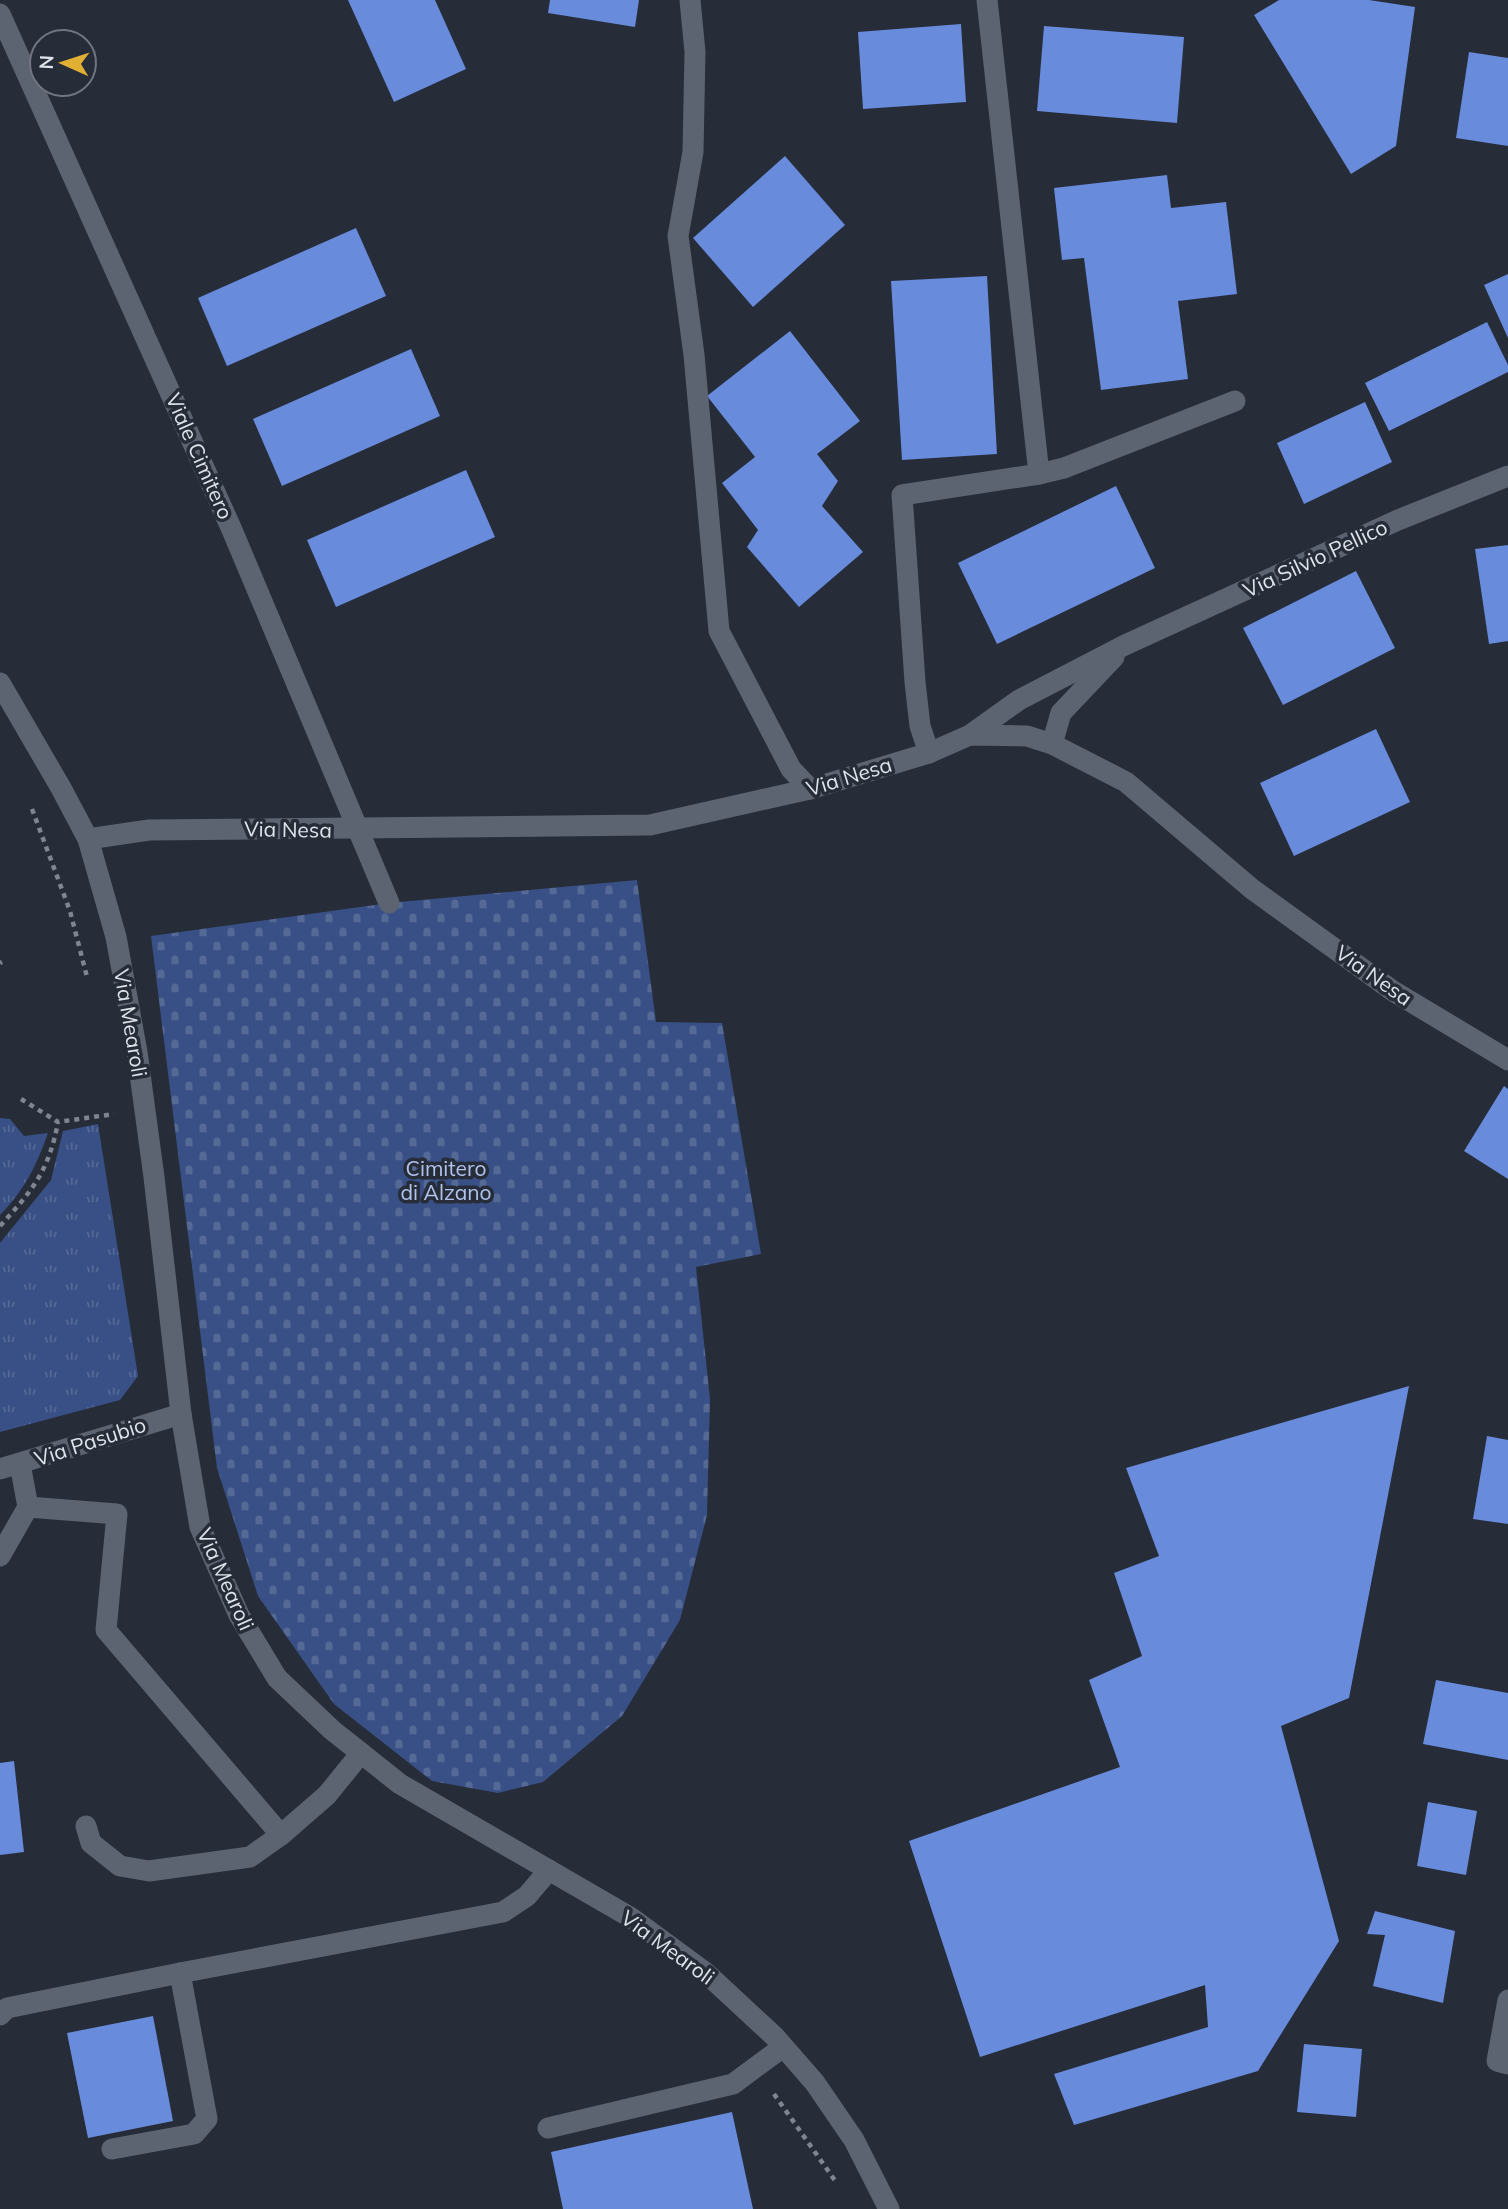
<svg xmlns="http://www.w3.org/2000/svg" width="1508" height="2209" font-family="Mulish,sans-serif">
<defs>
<pattern id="grass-tufts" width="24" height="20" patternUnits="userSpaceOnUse" patternTransform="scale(1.75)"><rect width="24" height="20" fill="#395086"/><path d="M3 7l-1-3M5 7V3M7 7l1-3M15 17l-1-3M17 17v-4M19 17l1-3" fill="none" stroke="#556997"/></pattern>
<pattern id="cemetery-stones" width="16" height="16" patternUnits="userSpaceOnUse" patternTransform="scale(1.75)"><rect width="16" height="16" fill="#395086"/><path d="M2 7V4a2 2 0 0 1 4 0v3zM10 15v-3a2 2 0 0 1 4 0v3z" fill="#556997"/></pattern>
</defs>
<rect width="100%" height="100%" fill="#262c38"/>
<!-- grass -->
<g fill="url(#grass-tufts)">
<path d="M 0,1118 L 10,1119 L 24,1136 L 48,1133 C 36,1167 25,1189 0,1215 Z"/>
<path d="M 98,1124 L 138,1376 L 120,1400 L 0,1432 L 0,1243 L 51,1180 L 63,1131 Z"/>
</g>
<!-- cemetery -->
<path fill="url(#cemetery-stones)" d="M 637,880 L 656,1022 L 722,1023 L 761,1254 L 696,1267 L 710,1399 L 707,1515 L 680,1620 L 622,1716 L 543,1782 L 498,1793 L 432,1781 L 334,1704 L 258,1596 L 217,1468 L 151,936 L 389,903 Z"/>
<!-- building -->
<g fill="#688bdc">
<path d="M 348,0 L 435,0 L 466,69 L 394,102 Z"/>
<path d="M 550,0 L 639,0 L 635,27 L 548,13 Z"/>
<path d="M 1279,0 L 1369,0 L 1415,7 L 1396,146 L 1351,174 L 1254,15 Z"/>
<path d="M 961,24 L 966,102 L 863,109 L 858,32 Z"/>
<path d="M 1044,26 L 1184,37 L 1177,123 L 1037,111 Z"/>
<path d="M 1469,52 L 1508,58 L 1508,146 L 1456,138 Z"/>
<path d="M 785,156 L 845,225 L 753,307 L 693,238 Z"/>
<path d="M 1167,175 L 1171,208 L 1226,202 L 1237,294 L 1178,301 L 1188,379 L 1101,390 L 1084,258 L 1062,260 L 1054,188 Z"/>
<path d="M 356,228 L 386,296 L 227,366 L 198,298 Z"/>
<path d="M 1508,274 L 1508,338 L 1484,285 Z"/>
<path d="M 987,276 L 997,454 L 902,460 L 891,281 Z"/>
<path d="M 1487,322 L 1508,365 L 1508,372 L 1389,431 L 1365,383 Z"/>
<path d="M 790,331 L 860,421 L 817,454 L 838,481 L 822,506 L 863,552 L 799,607 L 747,547 L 758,530 L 722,483 L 755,457 L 707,396 Z"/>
<path d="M 411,349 L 440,416 L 282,486 L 253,419 Z"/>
<path d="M 1365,402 L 1392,462 L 1304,504 L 1277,443 Z"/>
<path d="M 466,470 L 495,537 L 336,607 L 307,540 Z"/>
<path d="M 1116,486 L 1155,568 L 997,644 L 958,563 Z"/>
<path d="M 1508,545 L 1508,641 L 1489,644 L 1475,549 Z"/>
<path d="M 1356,571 L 1395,648 L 1283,705 L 1243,628 Z"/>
<path d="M 1376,729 L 1410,802 L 1294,856 L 1260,783 Z"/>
<path d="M 1504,1086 L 1508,1089 L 1508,1179 L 1464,1151 Z"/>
<path d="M 1409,1386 L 1349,1698 L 1281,1726 L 1339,1941 L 1258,2071 L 1074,2125 L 1054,2074 L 1208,2027 L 1205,1985 L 980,2057 L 909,1841 L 1120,1767 L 1089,1680 L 1142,1656 L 1114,1573 L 1159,1556 L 1126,1468 Z"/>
<path d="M 1487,1436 L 1508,1440 L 1508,1524 L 1473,1519 Z"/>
<path d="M 1436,1680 L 1508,1693 L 1508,1760 L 1423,1744 Z"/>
<path d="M 14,1761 L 24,1852 L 0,1855 L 0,1763 Z"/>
<path d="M 1428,1802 L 1477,1811 L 1466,1875 L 1417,1866 Z"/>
<path d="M 1375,1911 L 1455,1931 L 1443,2003 L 1373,1986 L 1385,1935 L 1367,1934 Z"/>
<path d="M 153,2016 L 173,2121 L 88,2138 L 67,2033 Z"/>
<path d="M 1304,2044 L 1362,2049 L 1356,2117 L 1297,2112 Z"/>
<path d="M 732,2112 L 753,2209 L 563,2209 L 551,2152 Z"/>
</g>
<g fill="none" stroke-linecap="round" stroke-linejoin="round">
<!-- path -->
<g stroke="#80858f" stroke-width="4.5" stroke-dasharray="5 5" stroke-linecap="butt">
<path d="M 32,809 L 70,911 L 87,977"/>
<path d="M 0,963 L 2,962"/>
<path d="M 21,1099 L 58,1122 L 114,1114"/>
<path d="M 0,1226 C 32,1191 49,1171 58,1122"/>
<path d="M 774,2094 L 836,2182"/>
</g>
<!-- minor -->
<g stroke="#5d6471" stroke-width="21">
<path d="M 690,0 L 695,52 L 693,152 L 678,236 L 694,355 L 719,631 L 791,769 L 810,789"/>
<path d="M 0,14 L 232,530 L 389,903"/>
<path d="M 1039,474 L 1064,468 L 1235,401"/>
<path d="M 0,683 L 61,788 L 88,839 L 116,937 L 137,1052 L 154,1177 L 181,1414 L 200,1527 L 239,1615 L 277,1678 L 332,1730 L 400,1784 L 630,1917 L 706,1973 L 775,2037 L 815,2083 L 854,2140 L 889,2209"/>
<path d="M 970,735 L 1019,700 L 1125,645 L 1398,520 L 1508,476"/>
<path d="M 1052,744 L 1061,713 L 1114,657"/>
<path d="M 929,753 L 920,726 L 915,682 L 902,495 L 1039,474 L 987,0"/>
<path d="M 88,839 L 149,830 L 650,825 L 810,789 L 929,753 L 970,735 L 1027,736 L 1052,744 L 1126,782 L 1252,889 L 1393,991 L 1508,1060"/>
<path d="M 20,1464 L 28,1507 L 117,1514 L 106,1630 L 281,1835 L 327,1795 L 361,1753"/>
<path d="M 0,1469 L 181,1414"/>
<path d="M 0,1556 L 28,1507"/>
<path d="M 86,1826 L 91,1843 L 120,1866 L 149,1871 L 250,1857 L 281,1835"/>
<path d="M 1508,2000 L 1497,2061 L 1508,2064"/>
<path d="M 0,2015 L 7,2008 L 180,1973 L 503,1912 L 527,1896 L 549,1870"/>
<path d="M 548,2128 L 733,2084 L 783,2047"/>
<path d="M 112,2149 L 194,2134 L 207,2119 L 180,1973"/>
</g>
</g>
<g text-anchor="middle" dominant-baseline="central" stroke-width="7" stroke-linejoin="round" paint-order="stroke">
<!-- street labels -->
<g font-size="21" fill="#dfe3eb" stroke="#262c38">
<text transform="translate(200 456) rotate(66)">Viale Cimitero</text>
<text transform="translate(1315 558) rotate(-25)">Via Silvio Pellico</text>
<text transform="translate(849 776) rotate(-17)">Via Nesa</text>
<text transform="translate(288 829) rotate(1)">Via Nesa</text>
<text transform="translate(1374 975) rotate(35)">Via Nesa</text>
<text transform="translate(131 1023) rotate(80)">Via Mearoli</text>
<text transform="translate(90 1441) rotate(-18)">Via Pasubio</text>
<text transform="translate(226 1579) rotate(66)">Via Mearoli</text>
<text transform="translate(668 1947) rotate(36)">Via Mearoli</text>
</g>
<!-- park labels -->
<g font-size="21" fill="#b0c3ed" stroke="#262c38">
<text x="446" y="1168">Cimitero<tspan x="446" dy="24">di Alzano</tspan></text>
</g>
</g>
<!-- north arrow -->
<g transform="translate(63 63) rotate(273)"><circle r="33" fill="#262c38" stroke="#707580" stroke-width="2"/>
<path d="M0-5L12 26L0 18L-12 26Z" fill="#e1af34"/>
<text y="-10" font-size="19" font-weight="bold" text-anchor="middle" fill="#dfe3eb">N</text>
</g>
</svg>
